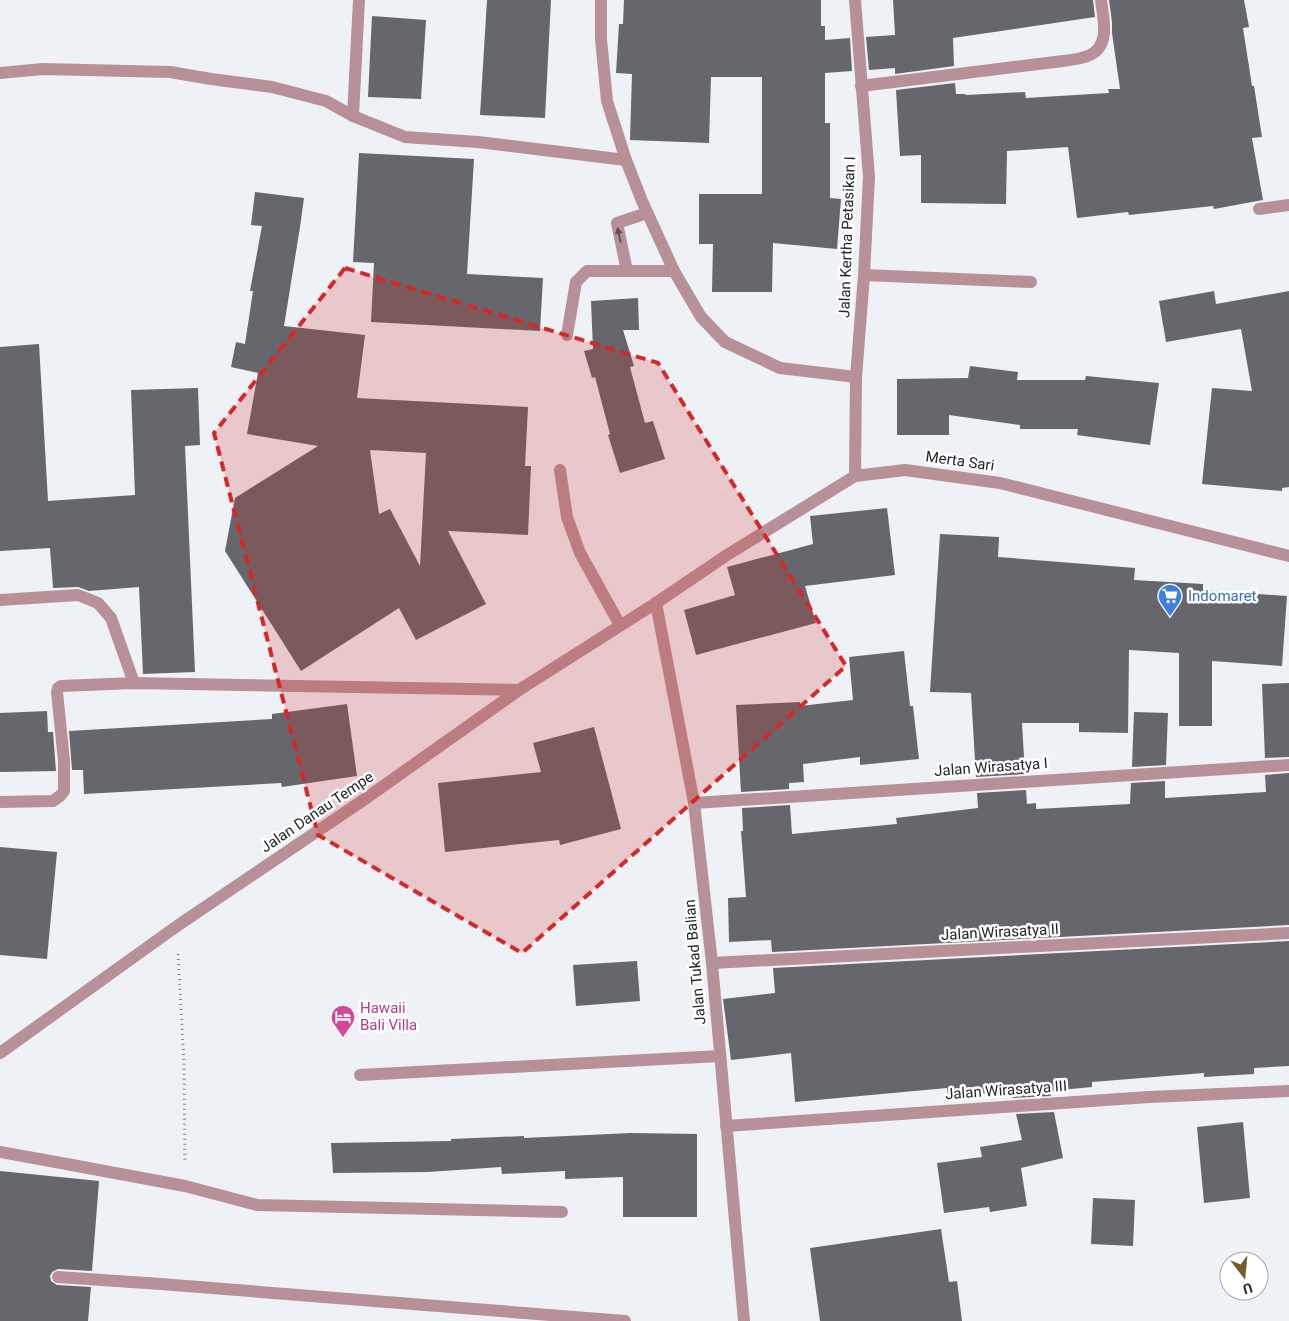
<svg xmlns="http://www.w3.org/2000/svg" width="1289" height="1321" font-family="Roboto,sans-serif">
<rect width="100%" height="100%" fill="#eef1f6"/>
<!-- building -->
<g fill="#65676c" fill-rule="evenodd">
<path d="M 487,0 L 551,0 L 545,118 L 480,115 Z"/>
<path d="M 624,0 L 821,0 L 821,26 L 825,26 L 825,40 L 850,38 L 852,71 L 825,73 L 825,123 L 830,123 L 830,198 L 841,199 L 837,249 L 773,243 L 772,292 L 712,292 L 713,244 L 699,244 L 699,194 L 762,194 L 762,77 L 711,77 L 709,143 L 630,140 L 632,74 L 616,73 L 619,24 L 623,24 Z"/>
<path d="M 893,0 L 1093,0 L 1095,17 L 953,38 L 954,66 L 895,74 L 895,68 L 869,70 L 866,37 L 895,35 Z"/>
<path d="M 1109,0 L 1244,0 L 1249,27 L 1243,28 L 1252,86 L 1254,86 L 1262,137 L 1252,138 L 1263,200 L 1214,209 L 1213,206 L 1129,215 L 1128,212 L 1077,218 L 1068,147 L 1007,151 L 1006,204 L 921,203 L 921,155 L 900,156 L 896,90 L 955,83 L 956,94 L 965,94 L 966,95 L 1025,92 L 1026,98 L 1109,93 L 1108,89 L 1120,89 L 1112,33 L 1112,22 Z"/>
<path d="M 372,16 L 426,20 L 421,99 L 368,97 Z"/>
<path d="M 359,153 L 474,159 L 467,274 L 543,278 L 540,331 L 371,322 L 374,263 L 353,262 Z"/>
<path d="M 255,192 L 304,198 L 300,227 L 284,326 L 365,335 L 357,398 L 528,407 L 525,466 L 531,466 L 528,535 L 448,531 L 486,604 L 416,640 L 399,608 L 301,671 L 225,551 L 235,498 L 318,446 L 247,434 L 258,373 L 231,367 L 236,342 L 245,344 L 253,291 L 250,291 L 262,226 L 251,225 ZM 370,450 L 426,453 L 420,566 L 390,509 L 379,514 Z"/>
<path d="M 1214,291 L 1216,304 L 1289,291 L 1289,487 L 1282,488 L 1282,491 L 1202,484 L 1212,388 L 1252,391 L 1241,329 L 1166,342 L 1159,301 Z"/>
<path d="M 638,298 L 639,330 L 623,330 L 634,366 L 630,367 L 645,423 L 653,421 L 665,459 L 620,473 L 608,435 L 610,434 L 595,377 L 592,378 L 584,351 L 593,349 L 591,301 Z"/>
<path d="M 39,344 L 48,501 L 135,495 L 131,390 L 198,388 L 200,445 L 185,446 L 195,672 L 143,674 L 139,587 L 89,591 L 78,587 L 53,588 L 50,548 L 0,551 L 0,347 Z"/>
<path d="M 970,366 L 1018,372 L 1017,380 L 1085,380 L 1086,376 L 1159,383 L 1150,445 L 1077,435 L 1078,429 L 1020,429 L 1020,425 L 949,415 L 949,435 L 897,435 L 897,379 L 968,378 Z"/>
<path d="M 887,508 L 895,575 L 805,586 L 816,623 L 696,655 L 684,610 L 735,595 L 727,567 L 813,544 L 810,516 Z"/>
<path d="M 940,534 L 999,537 L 998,557 L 1135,568 L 1134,580 L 1203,584 L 1203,590 L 1287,596 L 1282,666 L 1212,661 L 1212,726 L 1179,726 L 1179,653 L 1129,650 L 1128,733 L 1079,732 L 1079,723 L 1022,723 L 1025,774 L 976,777 L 971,693 L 930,692 Z"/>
<path d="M 904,651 L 910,706 L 913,706 L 919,759 L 860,765 L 860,757 L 803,764 L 804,782 L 789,783 L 789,789 L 741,792 L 736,705 L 800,702 L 800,706 L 853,700 L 849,657 Z"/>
<path d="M 1289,683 L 1289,757 L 1265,758 L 1262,684 Z"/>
<path d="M 347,704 L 357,776 L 282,787 L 281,783 L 84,794 L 83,770 L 72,770 L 69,731 L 272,719 L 272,714 Z"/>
<path d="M 47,711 L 48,732 L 53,732 L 56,771 L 0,772 L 0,713 Z"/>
<path d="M 1134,712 L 1168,713 L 1166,765 L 1132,767 Z"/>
<path d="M 594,727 L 621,829 L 560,845 L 559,840 L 445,852 L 438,783 L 541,772 L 533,743 Z"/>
<path d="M 1289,773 L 1289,925 L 772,952 L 771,940 L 729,942 L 728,898 L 746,897 L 741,831 L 743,831 L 742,808 L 790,805 L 792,834 L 897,824 L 896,818 L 978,808 L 977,793 L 1026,790 L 1027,804 L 1036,803 L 1036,809 L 1130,804 L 1131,783 L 1165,781 L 1165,798 L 1266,792 L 1265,775 Z"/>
<path d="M 0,847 L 57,852 L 47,959 L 0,955 Z"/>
<path d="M 1289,941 L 1289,1066 L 1254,1068 L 1254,1074 L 1204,1077 L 1204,1073 L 1092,1082 L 1092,1087 L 1050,1091 L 1051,1096 L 1013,1098 L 1012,1092 L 948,1095 L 947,1088 L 795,1102 L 791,1053 L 731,1060 L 723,999 L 775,993 L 773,968 Z"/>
<path d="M 637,961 L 640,1001 L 576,1006 L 573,965 Z"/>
<path d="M 1054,1112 L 1063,1158 L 1021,1168 L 1027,1206 L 990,1212 L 989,1207 L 944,1213 L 937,1163 L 982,1157 L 980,1147 L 1022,1140 L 1016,1114 Z"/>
<path d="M 1243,1122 L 1250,1198 L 1204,1203 L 1197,1127 Z"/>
<path d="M 631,1133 L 697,1134 L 697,1217 L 623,1217 L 623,1177 L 565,1179 L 565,1171 L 502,1174 L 501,1167 L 428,1172 L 333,1173 L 331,1143 L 451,1141 L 451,1139 L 524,1136 L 524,1138 Z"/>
<path d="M 0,1171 L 99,1181 L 92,1271 L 58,1269 L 52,1272 L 50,1276 L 51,1281 L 57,1285 L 91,1287 L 88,1321 L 0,1321 Z"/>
<path d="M 1093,1198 L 1135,1200 L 1133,1246 L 1091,1244 Z"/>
<path d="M 941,1229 L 949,1282 L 957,1281 L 962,1321 L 820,1321 L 810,1248 Z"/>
</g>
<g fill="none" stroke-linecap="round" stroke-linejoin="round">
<!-- path -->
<path stroke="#818387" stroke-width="3" stroke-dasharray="1 4" stroke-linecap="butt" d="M 178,954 L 184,1063 L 185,1162"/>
<!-- service -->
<g stroke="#b79197" stroke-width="12">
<path d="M 627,271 L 617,223 L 647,213"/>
<path d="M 567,335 L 576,282 L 587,271 L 674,271"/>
<path d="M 0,600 L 78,595 L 98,603 L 111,618 L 134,683"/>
<path d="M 0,802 L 53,801 L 60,796 L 64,791 L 64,761 L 57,692 L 58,688 L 61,686 L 134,683 L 519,690"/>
<path d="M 360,1075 L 720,1056"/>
<path d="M 0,1152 L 72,1165"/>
</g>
<!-- minor -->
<g stroke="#b79197" stroke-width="12">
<path d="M 601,0 L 601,39 L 607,101 L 626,160 L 642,201 L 674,271 L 701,317 L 725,342 L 780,368 L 856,377"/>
<path d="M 0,73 L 43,69 L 170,72 L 211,79 L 272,87 L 326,101 L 353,116 L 405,137 L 478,142 L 626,160"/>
<path d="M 861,86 L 1063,61 C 1072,60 1082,59 1090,55 C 1111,45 1103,18 1101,0"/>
<path d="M 353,116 L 359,0"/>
<path d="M 1259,209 L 1289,205"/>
<path d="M 864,275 L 1031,282"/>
<path d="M 560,470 L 567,517 L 580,553 L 620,625"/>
<path d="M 855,476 L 856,377 L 864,275 L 869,177 L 855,0"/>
<path d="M 694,803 L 1289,765"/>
<path d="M 712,963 L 1289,933"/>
<path d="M 726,1126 L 1149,1097 L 1289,1091"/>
<path d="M 72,1165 L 185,1186 L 257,1205 L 562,1212"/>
<path d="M 58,1277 L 161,1284 L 625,1321"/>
</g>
<!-- tertiary -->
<g stroke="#b79197" stroke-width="12">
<path d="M 656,603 L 694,803 L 712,963 L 744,1321"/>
<path d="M 0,1053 L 177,926 L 365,799 L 519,690 L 656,603 L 727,555 L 855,476 L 905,470 L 1000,483 L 1289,556"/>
</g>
</g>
<!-- one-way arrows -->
<defs><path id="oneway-solid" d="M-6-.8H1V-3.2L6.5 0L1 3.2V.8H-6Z" transform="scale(1.25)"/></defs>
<use fill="#5f5054" href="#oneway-solid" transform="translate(619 235) rotate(-102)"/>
<!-- marked area -->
<path fill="#d62828" fill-opacity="0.2" stroke="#d62828" stroke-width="4" stroke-dasharray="10 6" stroke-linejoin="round" d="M 345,268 L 658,363 L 846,666 L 522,953 L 318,835 L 214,433 Z"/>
<!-- icons -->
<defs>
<symbol id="supermarket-pin" viewBox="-11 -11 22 30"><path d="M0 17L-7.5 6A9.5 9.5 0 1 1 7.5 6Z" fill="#3f7fe0" stroke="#fff"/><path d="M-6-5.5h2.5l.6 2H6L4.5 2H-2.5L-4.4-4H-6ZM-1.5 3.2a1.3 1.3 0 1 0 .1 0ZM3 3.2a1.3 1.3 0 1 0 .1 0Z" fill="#fff"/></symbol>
<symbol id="hotel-pin" viewBox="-11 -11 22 30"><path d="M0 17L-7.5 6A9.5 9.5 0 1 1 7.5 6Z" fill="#d1479c" stroke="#fff"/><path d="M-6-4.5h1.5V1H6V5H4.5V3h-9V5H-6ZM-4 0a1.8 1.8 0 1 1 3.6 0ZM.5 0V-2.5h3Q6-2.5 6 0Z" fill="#fff"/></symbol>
</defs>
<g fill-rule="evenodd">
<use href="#supermarket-pin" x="1156" y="582" width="28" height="38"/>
<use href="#hotel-pin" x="329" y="1003" width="28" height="38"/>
</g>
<g text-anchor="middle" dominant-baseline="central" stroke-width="5" stroke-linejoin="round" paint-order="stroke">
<!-- street labels -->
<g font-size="15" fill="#242527" stroke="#fff">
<text transform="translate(847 237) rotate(-88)">Jalan Kertha Petasikan I</text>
<text transform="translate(960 461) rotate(8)">Merta Sari</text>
<text transform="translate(991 767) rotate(-4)">Jalan Wirasatya I</text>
<text transform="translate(317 812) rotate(-34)">Jalan Danau Tempe</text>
<text transform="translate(1000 932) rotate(-3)">Jalan Wirasatya II</text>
<text transform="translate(695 962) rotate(-95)">Jalan Tukad Balian</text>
<text transform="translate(1006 1090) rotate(-4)">Jalan Wirasatya III</text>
</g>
<!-- shop labels -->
<g font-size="15" fill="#366cbe" stroke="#fff" text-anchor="start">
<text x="1188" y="596">Indomaret</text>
</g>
<!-- hotel labels -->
<g font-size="15" fill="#b23c85" stroke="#fff" text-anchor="start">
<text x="360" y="1008">Hawaii<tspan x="360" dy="17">Bali Villa</tspan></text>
</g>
</g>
<!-- north arrow -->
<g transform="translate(1244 1276) rotate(164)"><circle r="24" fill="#ffffff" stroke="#a7a8a9"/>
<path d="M0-4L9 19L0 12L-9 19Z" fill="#75582c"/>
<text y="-8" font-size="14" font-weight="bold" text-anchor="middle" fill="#242527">U</text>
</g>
</svg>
